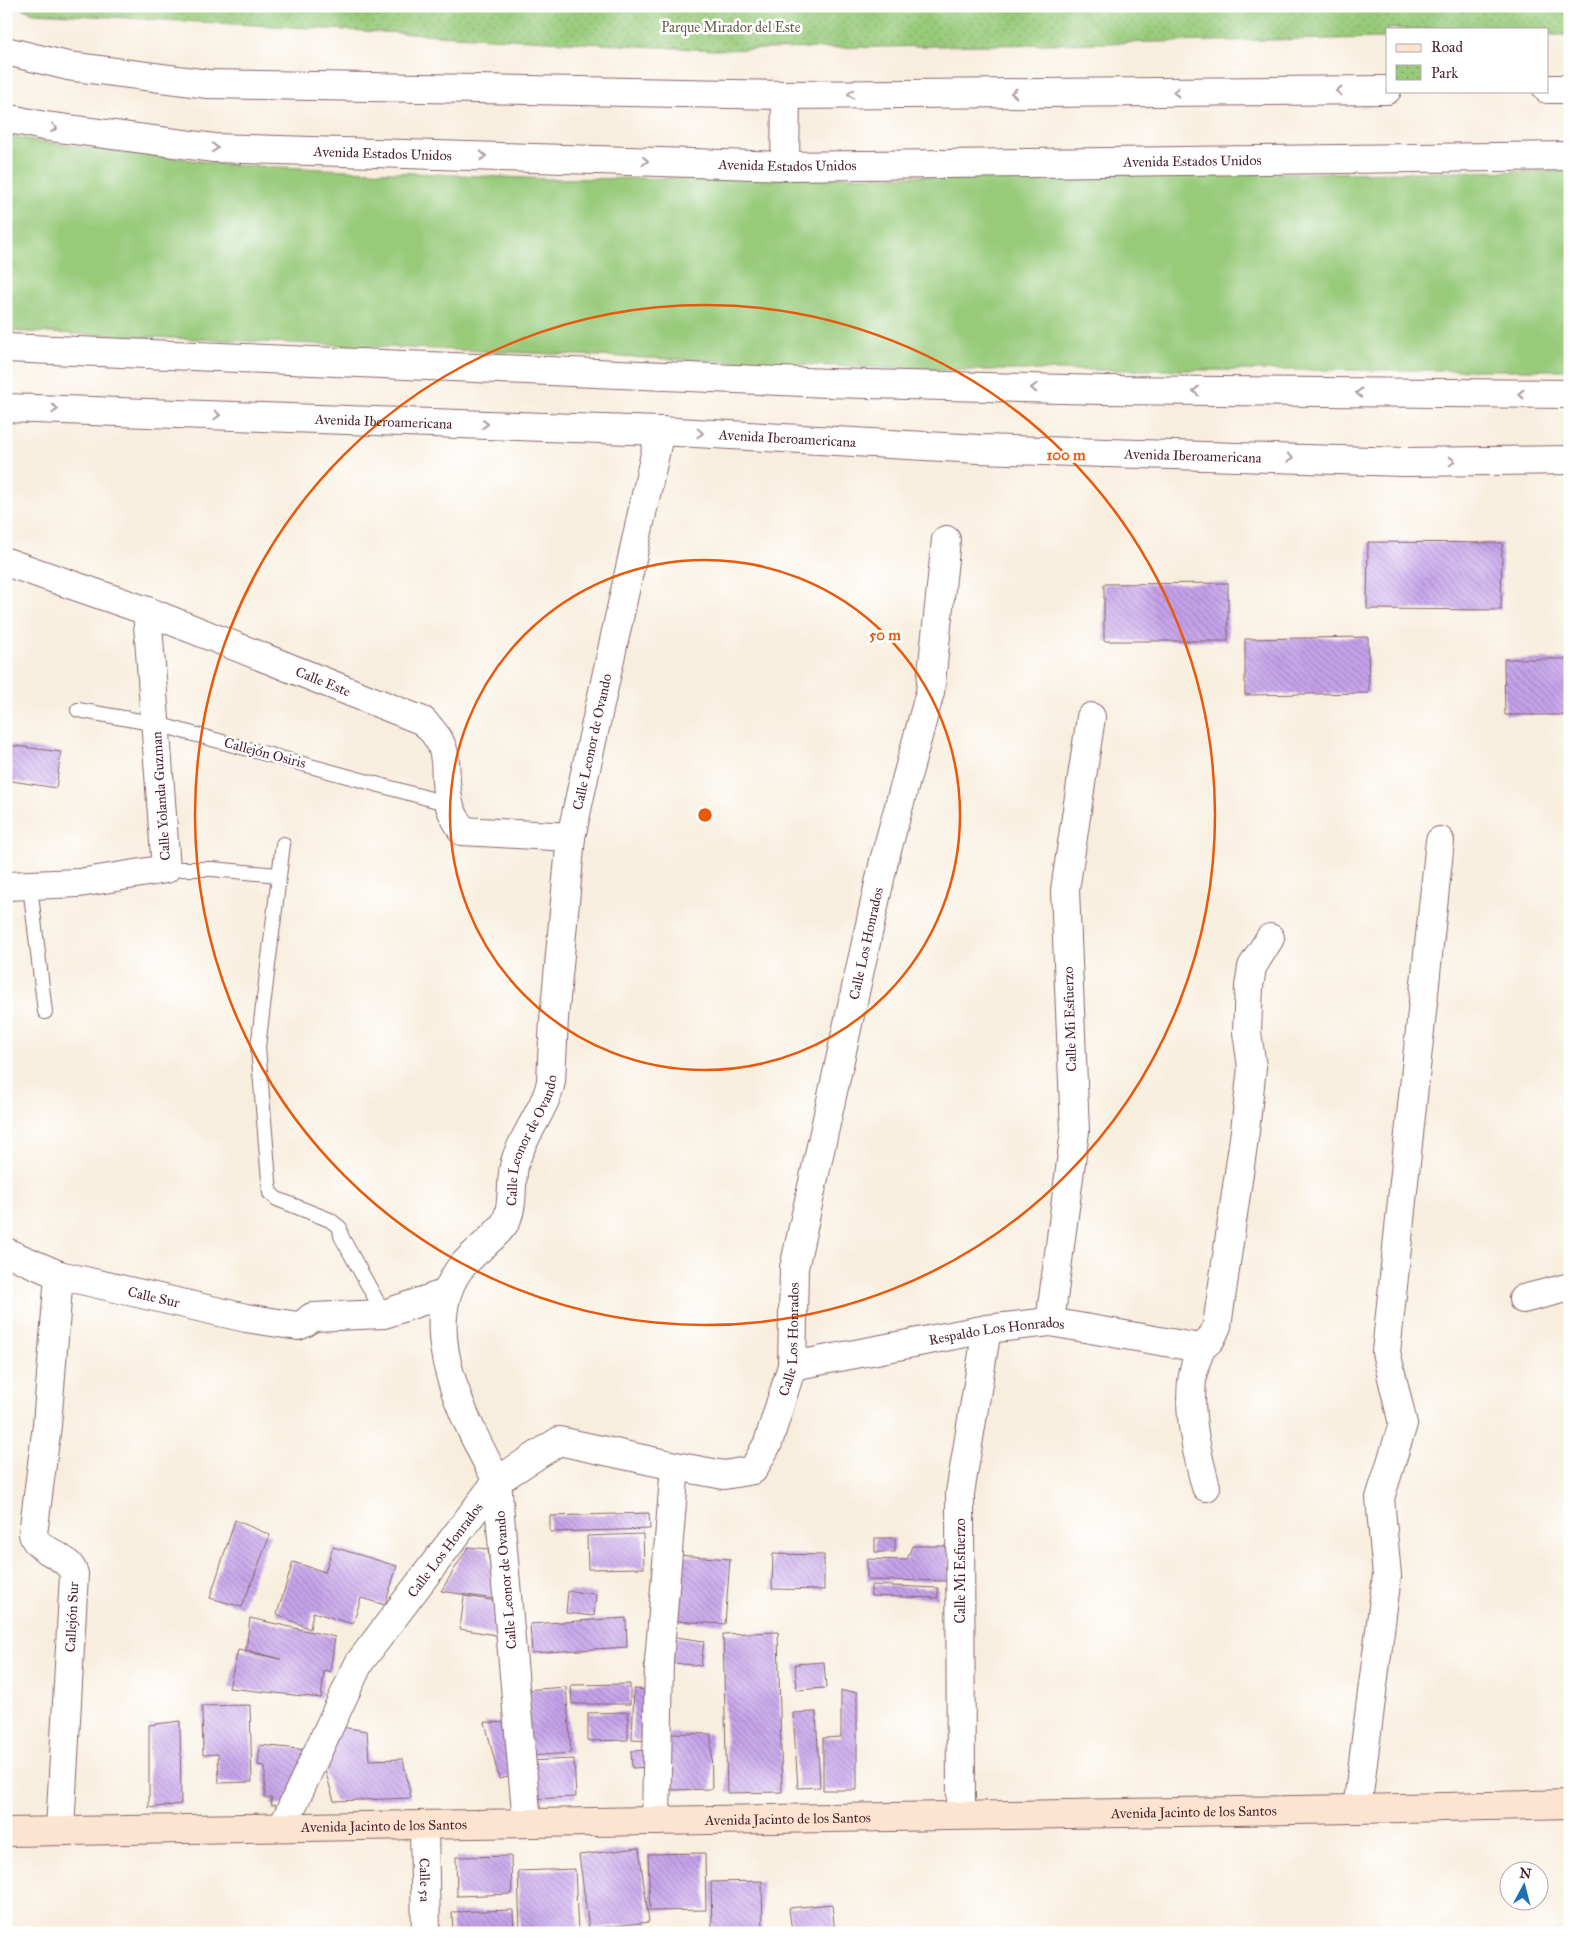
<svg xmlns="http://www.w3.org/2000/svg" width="1576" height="1939" font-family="'IM FELL Great Primer',serif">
<defs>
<pattern id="park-dots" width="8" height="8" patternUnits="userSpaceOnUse" patternTransform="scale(1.25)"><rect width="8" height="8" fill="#98ca7a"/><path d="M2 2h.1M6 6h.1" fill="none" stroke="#84ad6a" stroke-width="1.8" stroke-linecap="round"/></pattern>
<pattern id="building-back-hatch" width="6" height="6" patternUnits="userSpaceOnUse" patternTransform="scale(1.25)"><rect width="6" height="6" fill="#c5a2ea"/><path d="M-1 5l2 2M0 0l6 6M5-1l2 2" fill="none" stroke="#a283be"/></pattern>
</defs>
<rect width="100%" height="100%" fill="#fff"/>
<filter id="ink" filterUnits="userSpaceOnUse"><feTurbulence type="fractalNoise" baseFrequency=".02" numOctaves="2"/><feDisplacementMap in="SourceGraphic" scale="10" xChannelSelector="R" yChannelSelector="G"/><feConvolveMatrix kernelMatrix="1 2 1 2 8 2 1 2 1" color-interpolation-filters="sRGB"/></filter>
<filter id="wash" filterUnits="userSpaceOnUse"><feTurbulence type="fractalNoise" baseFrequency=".0096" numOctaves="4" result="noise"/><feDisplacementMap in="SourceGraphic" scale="20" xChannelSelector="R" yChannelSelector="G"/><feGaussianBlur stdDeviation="1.12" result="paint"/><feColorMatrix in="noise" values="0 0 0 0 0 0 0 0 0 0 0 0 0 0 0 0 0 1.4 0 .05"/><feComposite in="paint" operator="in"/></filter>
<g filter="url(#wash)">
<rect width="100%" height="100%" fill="#f8eede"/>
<!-- grass -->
<path fill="#98ca7a" stroke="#717452" d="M 6,135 L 50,143 L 233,165 L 548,179 L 1570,171 L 1570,370 L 933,370 L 6,331 Z"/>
<!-- park -->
<path fill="url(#park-dots)" stroke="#717452" d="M 15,6 L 1570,6 L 1570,35 L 1547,35 L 1547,29 L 1387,29 L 1387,38 L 713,50 L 34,13 Z"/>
<g id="blocks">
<!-- building -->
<g fill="url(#building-back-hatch)">
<path d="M 1368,542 L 1502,543 L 1501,610 L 1367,609 Z"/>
<path d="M 1228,583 L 1228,641 L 1104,641 L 1104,584 Z"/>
<path d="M 1368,637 L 1369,693 L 1245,695 L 1245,639 Z"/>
<path d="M 1504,659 L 1570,659 L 1570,715 L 1505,715 Z"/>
<path d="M 8,745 L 61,752 L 56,788 L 6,780 Z"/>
<path d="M 649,1513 L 650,1529 L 550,1532 L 550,1516 Z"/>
<path d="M 235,1520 L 270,1535 L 242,1607 L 210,1598 Z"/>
<path d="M 643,1534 L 644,1568 L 588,1569 L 587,1536 Z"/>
<rect x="875" y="1538" width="20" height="14"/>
<path d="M 912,1546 L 949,1546 L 948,1581 L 867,1580 L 867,1559 L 907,1560 Z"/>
<path d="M 333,1547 L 397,1566 L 385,1605 L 361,1598 L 353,1624 L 313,1612 L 310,1629 L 277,1614 L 293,1562 L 325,1572 Z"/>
<path d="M 468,1547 L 488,1549 L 494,1599 L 441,1591 Z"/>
<path d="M 773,1554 L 824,1555 L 824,1590 L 772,1589 Z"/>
<path d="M 677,1555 L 730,1559 L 725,1624 L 673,1621 Z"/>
<path d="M 871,1585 L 938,1588 L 938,1598 L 871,1596 Z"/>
<path d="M 568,1591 L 596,1594 L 594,1616 L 566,1613 Z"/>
<path d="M 464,1596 L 503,1602 L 502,1636 L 460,1629 Z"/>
<path d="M 250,1618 L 335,1637 L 330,1672 L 324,1670 L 321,1698 L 229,1688 L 238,1650 L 281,1659 L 246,1650 Z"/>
<path d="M 626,1618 L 627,1647 L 532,1653 L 530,1624 Z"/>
<path d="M 778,1632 L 782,1792 L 727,1793 L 723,1634 Z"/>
<path d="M 668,1636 L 704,1641 L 701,1666 L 664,1662 Z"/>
<path d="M 824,1662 L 826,1688 L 797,1690 L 795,1664 Z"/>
<path d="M 630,1684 L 630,1704 L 572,1704 L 571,1685 Z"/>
<path d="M 566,1687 L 571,1753 L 529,1756 L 524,1690 Z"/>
<path d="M 634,1689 L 654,1690 L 653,1741 L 632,1740 Z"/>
<path d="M 841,1691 L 857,1692 L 857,1790 L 823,1790 L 823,1738 L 841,1737 Z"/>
<path d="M 250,1705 L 252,1782 L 219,1783 L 218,1754 L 203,1755 L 202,1706 Z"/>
<path d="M 628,1712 L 628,1740 L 588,1741 L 588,1713 Z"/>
<path d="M 816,1712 L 820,1787 L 798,1788 L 793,1713 Z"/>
<path d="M 180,1721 L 181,1804 L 149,1808 L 149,1725 Z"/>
<path d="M 485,1722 L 514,1723 L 513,1776 L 499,1779 Z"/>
<path d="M 334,1726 L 367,1731 L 369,1760 L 403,1759 L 411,1798 L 334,1801 L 323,1763 Z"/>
<path d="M 669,1733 L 711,1734 L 712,1789 L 669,1790 Z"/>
<path d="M 260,1745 L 308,1750 L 286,1805 L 271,1805 L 272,1798 L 265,1798 L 265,1766 L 258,1765 Z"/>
<path d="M 649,1750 L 650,1767 L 632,1768 L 631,1751 Z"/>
<path d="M 574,1759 L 576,1797 L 530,1799 L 528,1761 Z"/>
<path d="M 639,1848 L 649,1922 L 589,1929 L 579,1855 Z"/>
<path d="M 705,1853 L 706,1910 L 650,1911 L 648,1854 Z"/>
<path d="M 511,1856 L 512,1894 L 457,1896 L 456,1857 Z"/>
<path d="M 575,1869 L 578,1933 L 520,1933 L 518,1871 Z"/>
<path d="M 762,1881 L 763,1933 L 712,1933 L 711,1882 Z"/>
<path d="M 832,1904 L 835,1933 L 792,1933 L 789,1908 Z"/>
<path d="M 513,1910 L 514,1933 L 453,1933 L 452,1912 Z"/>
</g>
</g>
</g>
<g filter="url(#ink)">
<use href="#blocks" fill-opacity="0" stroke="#87676a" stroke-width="1"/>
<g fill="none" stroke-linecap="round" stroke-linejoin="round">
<defs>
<g id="service">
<path d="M 78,710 L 157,724 L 449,804"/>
<path d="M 283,844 L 258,1047 L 270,1193 L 277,1199 L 330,1220 L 340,1228 L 341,1236 L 384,1314"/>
<path d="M 166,869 L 212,869 L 278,875"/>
<path d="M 30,886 L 45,1012"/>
</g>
<g id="minor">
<path id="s1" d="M 6,562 L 147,611 L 423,721 C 456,752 440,766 449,803 C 451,813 458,822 462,831 L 571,837"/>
<path d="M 6,886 L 79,883 L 166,869 L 147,611"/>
<path id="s2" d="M 6,1252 L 59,1275 L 246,1318 L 298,1326 L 305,1323 L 312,1317 L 384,1314 L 446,1293"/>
<path d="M 59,1275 L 47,1425 L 33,1534 C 36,1551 69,1555 74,1574 L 60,1830"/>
<path d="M 1523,1299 L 1570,1287"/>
<path d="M 1050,1322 L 1075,1131 L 1065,890 L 1091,717"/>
<path id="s3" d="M 792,1366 L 987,1329 L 1050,1322 L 1200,1348"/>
<path d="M 1206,1487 C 1195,1447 1182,1390 1200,1351 C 1202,1346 1207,1343 1210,1340 C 1213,1336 1215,1330 1217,1326 L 1245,1131 L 1252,1067 L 1247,1032 L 1249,987 L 1252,967 L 1270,938"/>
<path d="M 1357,1809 L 1387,1576 L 1380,1498 L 1403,1424 L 1386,1352 L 1440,841"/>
<path d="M 961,1815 L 960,1493 L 987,1329"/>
<path d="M 656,1821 L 659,1661 L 675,1466"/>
<path id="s4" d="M 527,1823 L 497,1481 C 467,1424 417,1332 458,1271 C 469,1255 500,1235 507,1219 C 515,1200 509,1177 516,1159 C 524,1135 541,1114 549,1090 L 551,1081 L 554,1019 L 571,837 L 660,431"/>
<path id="s5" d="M 283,1826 L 359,1663 L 497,1481 L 559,1441 L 675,1466 L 724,1475 L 753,1470 L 768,1443 L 792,1366 L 794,1268 L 884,861 L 930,692 L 946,540"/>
<path id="s6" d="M 424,1826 L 426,1933"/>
</g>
<g id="tertiary">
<path d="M 6,51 L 68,66 L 208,84 L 786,95 L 1387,90"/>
<path d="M 1547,89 L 1570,89"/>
<path id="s7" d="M 6,118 L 44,126 L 214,148 L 785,166 L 1570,156"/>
<path d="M 785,166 L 786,95"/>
<path d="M 6,348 L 829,383 L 1103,390 L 1570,394"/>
<path id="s8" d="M 6,408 L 660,431 L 979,449 L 1404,462 L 1570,460"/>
</g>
<g id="secondary">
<path id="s9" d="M 6,1832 L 1357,1809 L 1570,1804"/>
</g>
</defs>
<!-- service casing -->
<use href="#service" stroke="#87676a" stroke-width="16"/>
<!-- minor casing -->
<use href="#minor" stroke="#87676a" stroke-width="30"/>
<!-- tertiary casing -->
<use href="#tertiary" stroke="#87676a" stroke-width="30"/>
<!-- secondary casing -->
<use href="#secondary" stroke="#87676a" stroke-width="30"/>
<!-- service -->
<use href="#service" stroke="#fff" stroke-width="14"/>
<!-- minor -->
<use href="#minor" stroke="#fff" stroke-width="28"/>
<!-- tertiary -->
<use href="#tertiary" stroke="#fff" stroke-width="28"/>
<!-- secondary -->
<use href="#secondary" stroke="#fde4d1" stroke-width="28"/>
</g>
<!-- one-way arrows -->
<defs><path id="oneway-chevron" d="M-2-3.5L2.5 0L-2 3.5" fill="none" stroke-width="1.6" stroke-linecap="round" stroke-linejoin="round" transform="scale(1.25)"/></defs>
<g stroke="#ae9aa0">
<use href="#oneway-chevron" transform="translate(1339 91) rotate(180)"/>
<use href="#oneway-chevron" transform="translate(1176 92) rotate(180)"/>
<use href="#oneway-chevron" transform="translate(1014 93) rotate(180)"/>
<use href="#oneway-chevron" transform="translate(851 94) rotate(180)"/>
<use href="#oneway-chevron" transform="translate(54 128) rotate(7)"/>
<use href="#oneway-chevron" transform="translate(215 148) rotate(4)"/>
<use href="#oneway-chevron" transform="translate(483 156) rotate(2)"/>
<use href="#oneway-chevron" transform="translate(645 161) rotate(2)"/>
<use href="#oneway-chevron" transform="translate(1034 388) rotate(-178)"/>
<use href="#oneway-chevron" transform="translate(1196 391) rotate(-179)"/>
<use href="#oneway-chevron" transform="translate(1359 393) rotate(-180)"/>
<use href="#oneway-chevron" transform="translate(1521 394) rotate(-180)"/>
<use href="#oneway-chevron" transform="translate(55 409) rotate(2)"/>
<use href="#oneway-chevron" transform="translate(217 415) rotate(2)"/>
<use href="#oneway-chevron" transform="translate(485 424) rotate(2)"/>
<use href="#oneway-chevron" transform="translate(700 433) rotate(3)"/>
<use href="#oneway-chevron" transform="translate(1290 458) rotate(2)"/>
<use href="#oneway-chevron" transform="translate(1452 461) rotate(-1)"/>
</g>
</g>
<!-- distance rings -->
<g fill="none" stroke="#e8590c" stroke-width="2.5">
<circle cx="705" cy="815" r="255"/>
<circle cx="705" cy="815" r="510"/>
</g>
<g text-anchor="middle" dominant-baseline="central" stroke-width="5" stroke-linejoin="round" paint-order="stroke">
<!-- park labels -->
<g font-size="14" fill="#655b47" stroke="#fff">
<text x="731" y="27">Parque Mirador del Este</text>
</g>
<!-- street labels -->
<g font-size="14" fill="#4a1f2b" stroke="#fff">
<text stroke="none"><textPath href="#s7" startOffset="379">Avenida Estados Unidos</textPath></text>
<text stroke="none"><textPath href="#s7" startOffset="1189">Avenida Estados Unidos</textPath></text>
<text stroke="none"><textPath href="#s7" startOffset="784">Avenida Estados Unidos</textPath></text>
<text stroke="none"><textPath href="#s8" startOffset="378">Avenida Iberoamericana</textPath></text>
<text stroke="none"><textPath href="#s8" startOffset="782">Avenida Iberoamericana</textPath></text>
<text stroke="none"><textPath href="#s8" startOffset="1188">Avenida Iberoamericana</textPath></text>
<text stroke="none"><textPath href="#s1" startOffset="339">Calle Este</textPath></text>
<text stroke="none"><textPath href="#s4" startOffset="1128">Calle Leonor de Ovando</textPath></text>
<text transform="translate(265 753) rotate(15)">Callejón Osiris</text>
<text transform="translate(161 796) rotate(-94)">Calle Yolanda Guzman</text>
<text stroke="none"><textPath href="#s5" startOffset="1222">Calle Los Honrados</textPath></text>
<text transform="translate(1070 1019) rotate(-92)">Calle Mi Esfuerzo</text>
<text stroke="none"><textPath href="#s4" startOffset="722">Calle Leonor de Ovando</textPath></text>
<text stroke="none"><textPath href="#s2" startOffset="155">Calle Sur</textPath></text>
<text stroke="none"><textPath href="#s3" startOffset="208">Respaldo Los Honrados</textPath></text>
<text stroke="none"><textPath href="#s5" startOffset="818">Calle Los Honrados</textPath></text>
<text stroke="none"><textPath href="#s5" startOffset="322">Calle Los Honrados</textPath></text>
<text transform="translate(960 1571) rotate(-90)">Calle Mi Esfuerzo</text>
<text transform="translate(506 1580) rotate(-95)">Calle Leonor de Ovando</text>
<text transform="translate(72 1617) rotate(-87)">Callejón Sur</text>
<text stroke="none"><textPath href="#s9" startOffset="1188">Avenida Jacinto de los Santos</textPath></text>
<text stroke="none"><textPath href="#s9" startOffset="782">Avenida Jacinto de los Santos</textPath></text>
<text stroke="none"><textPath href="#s9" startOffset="378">Avenida Jacinto de los Santos</textPath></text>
<text stroke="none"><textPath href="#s6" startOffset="54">Calle 5a</textPath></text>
</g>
</g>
<circle cx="705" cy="815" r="8" fill="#e8590c" stroke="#fff" stroke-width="2.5"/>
<g font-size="15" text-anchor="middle" font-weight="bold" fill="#e8590c" stroke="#fff" stroke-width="5" stroke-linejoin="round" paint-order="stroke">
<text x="1066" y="460">100 m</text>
<text x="885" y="640">50 m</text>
</g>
<!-- margin -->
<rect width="1576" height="1939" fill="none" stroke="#fff" stroke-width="25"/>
<!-- legend -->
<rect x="1386" y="28" width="162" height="65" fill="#ffffff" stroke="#b7a5aa"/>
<rect x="1396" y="44" width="25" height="8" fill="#fde4d1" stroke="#b7a5aa"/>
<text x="1431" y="52" font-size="15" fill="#4a1f2b">Road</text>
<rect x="1396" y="65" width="25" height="15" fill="url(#park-dots)" stroke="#b7a5aa"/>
<text x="1431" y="78" font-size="15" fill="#4a1f2b">Park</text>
<!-- north arrow -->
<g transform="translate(1524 1886) rotate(7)"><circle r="24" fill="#ffffff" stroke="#b7a5aa"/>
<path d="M0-4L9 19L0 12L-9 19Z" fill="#1f6fb2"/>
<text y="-8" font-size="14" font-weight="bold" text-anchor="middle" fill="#4a1f2b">N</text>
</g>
</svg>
